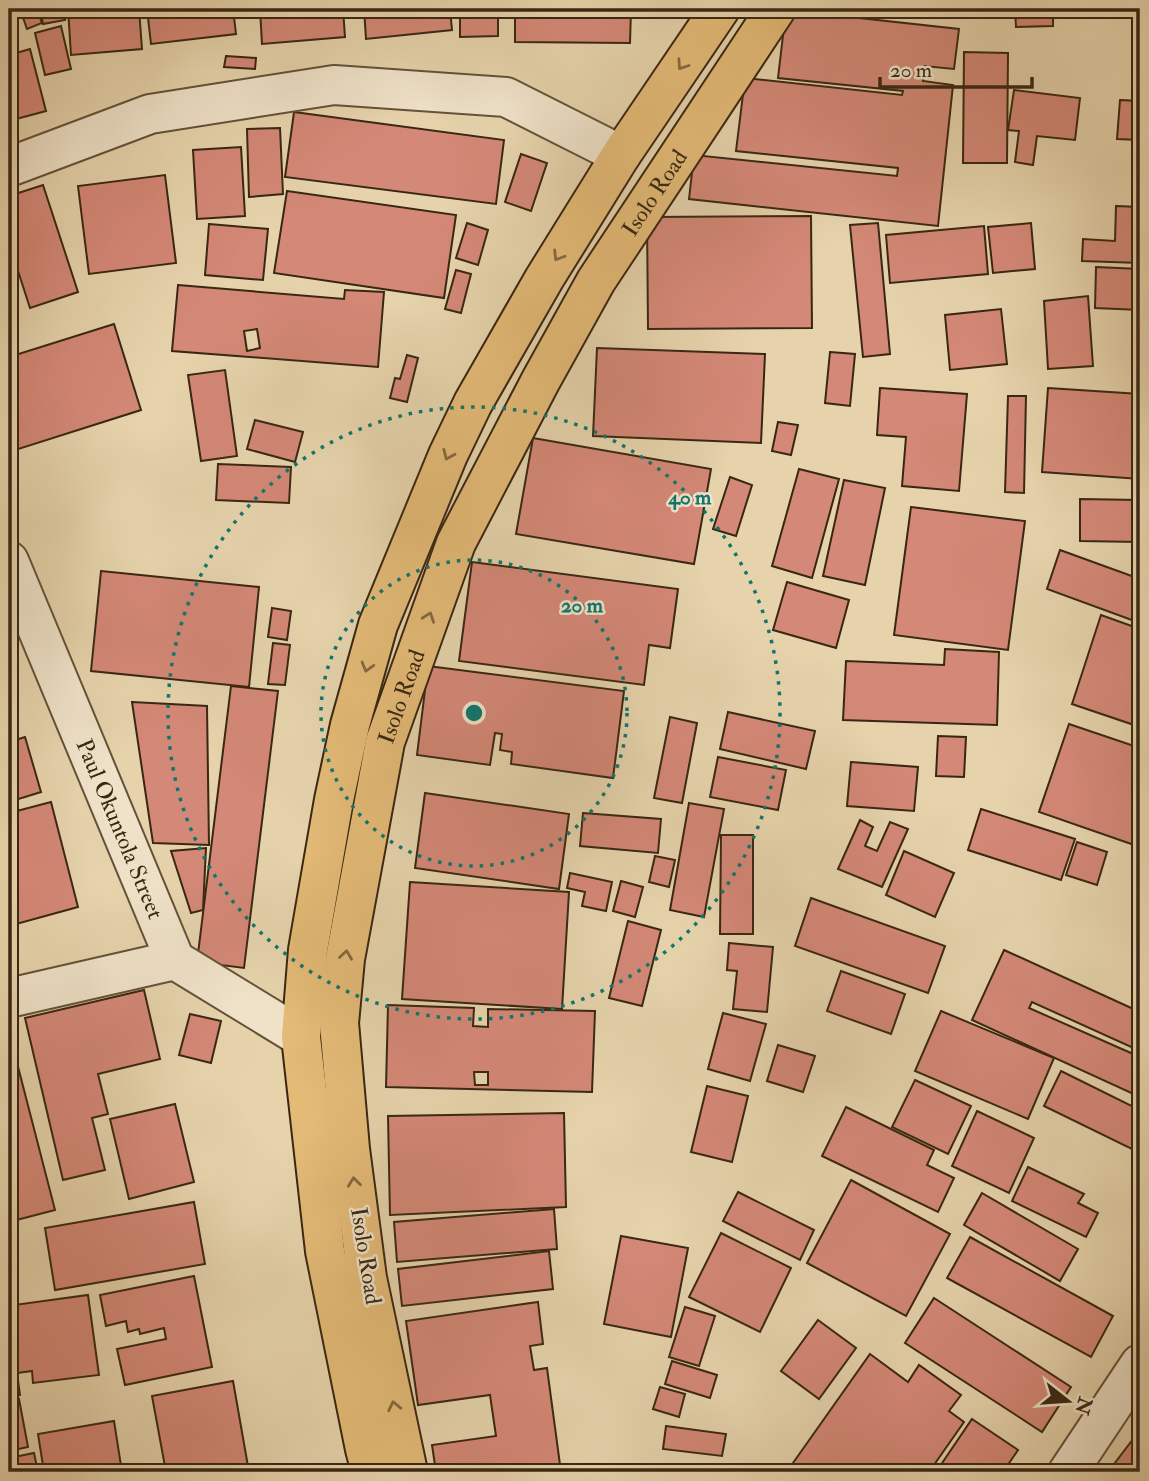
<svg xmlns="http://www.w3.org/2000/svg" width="1149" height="1481" font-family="'IM FELL Double Pica',serif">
<rect width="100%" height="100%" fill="#e6d3ac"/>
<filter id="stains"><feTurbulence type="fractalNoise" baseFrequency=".00286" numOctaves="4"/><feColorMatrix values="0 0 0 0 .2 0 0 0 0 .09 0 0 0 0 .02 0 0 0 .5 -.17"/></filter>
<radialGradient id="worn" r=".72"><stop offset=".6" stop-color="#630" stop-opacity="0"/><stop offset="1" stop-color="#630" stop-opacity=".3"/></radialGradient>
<!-- building -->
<g fill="#d48877" stroke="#392712" stroke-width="2" fill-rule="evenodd">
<path d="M 9,9 L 11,9 L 18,31 L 9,34 Z"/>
<path d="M 20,9 L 37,9 L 42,23 L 27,29 Z"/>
<path d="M 40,9 L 63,9 L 65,20 L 43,24 Z"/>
<path d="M 68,9 L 139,9 L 142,49 L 71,55 Z"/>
<path d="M 147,9 L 233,9 L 236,34 L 151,44 Z"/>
<path d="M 260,9 L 343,9 L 345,37 L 262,44 Z"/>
<path d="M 364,9 L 450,9 L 452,30 L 366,39 Z"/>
<path d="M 460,9 L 498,9 L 498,36 L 460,37 Z"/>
<path d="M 515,9 L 631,9 L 630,43 L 515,42 Z"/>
<path d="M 634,9 L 660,9 L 659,15 L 634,12 Z"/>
<path d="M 1015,9 L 1053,9 L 1053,26 L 1016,27 Z"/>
<path d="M 786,10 L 959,29 L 954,69 L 924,66 L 923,81 L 953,85 L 938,226 L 689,199 L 694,155 L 897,176 L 898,168 L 736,151 L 745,78 L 902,95 L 903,91 L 778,78 Z"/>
<path d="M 61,26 L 71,69 L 45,75 L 35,33 Z"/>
<path d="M 30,49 L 46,111 L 9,121 L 9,55 Z"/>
<path d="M 964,52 L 1008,53 L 1007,163 L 963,163 Z"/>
<path d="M 226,56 L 256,58 L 255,69 L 224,67 Z"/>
<path d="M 1014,90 L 1080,98 L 1075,140 L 1037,136 L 1033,165 L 1015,162 L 1019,131 L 1008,130 Z"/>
<path d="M 1120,100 L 1140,101 L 1140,140 L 1117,139 Z"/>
<path d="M 294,112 L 504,140 L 496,204 L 285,177 Z"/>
<path d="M 280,128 L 283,194 L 249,197 L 247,129 Z"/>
<path d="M 241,147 L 245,216 L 197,219 L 193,150 Z"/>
<path d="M 521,154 L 547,163 L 531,211 L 505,202 Z"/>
<path d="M 165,175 L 176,263 L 89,274 L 78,186 Z"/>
<path d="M 43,185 L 78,292 L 30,308 L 9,243 L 9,196 Z"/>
<path d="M 287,191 L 456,215 L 444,298 L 274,273 Z"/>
<path d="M 1116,206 L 1140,207 L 1140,263 L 1082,261 L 1083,239 L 1115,241 Z"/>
<path d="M 811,216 L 812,328 L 648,329 L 647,217 Z"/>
<path d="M 467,223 L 488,230 L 478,265 L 456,258 Z"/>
<path d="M 878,223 L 890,354 L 863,357 L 850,225 Z"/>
<path d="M 1031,223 L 1035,269 L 993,273 L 988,227 Z"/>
<path d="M 209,224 L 268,229 L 263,280 L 205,275 Z"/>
<path d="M 984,226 L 988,274 L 890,283 L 886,235 Z"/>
<path d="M 1096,267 L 1140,269 L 1140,310 L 1095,308 Z"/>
<path d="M 456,270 L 471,274 L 461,313 L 445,309 Z"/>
<path d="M 178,285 L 344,299 L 345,290 L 384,292 L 378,367 L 172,351 ZM 257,329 L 260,348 L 247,351 L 244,331 Z"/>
<path d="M 1088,296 L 1093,366 L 1048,369 L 1044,301 Z"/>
<path d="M 1001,309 L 1007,364 L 950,370 L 945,315 Z"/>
<path d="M 1136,323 L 1140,323 L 1140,386 L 1134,386 Z"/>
<path d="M 114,324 L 141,410 L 9,452 L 9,357 Z"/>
<path d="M 597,348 L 765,354 L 761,443 L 593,436 Z"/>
<path d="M 830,352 L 855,354 L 850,406 L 825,403 Z"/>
<path d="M 407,355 L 418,358 L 407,402 L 390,398 L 395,378 L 400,379 Z"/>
<path d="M 225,370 L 237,456 L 201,461 L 188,375 Z"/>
<path d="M 880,388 L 967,394 L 959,491 L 902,486 L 906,437 L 877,435 Z"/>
<path d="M 1048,388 L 1140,394 L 1140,479 L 1042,472 Z"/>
<path d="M 1008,396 L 1026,396 L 1024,493 L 1005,492 Z"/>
<path d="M 255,420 L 303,432 L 295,462 L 247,449 Z"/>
<path d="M 778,422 L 798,425 L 791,455 L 772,451 Z"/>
<path d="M 533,438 L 711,469 L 694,564 L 516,534 Z"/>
<path d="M 218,464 L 291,467 L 289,503 L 216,500 Z"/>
<path d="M 799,469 L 839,479 L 812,578 L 772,566 Z"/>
<path d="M 730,477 L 752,485 L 736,536 L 713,529 Z"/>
<path d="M 844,480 L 885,488 L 865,585 L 823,576 Z"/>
<path d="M 1080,499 L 1140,500 L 1140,542 L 1080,541 Z"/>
<path d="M 911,507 L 1025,521 L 1008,650 L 894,635 Z"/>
<path d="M 1060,550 L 1140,579 L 1140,623 L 1047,589 Z"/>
<path d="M 472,562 L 678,589 L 670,648 L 649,645 L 644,685 L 459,661 Z"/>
<path d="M 101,571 L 259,587 L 249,687 L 91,671 Z"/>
<path d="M 787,582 L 849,600 L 836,648 L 773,630 Z"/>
<path d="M 272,608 L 291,611 L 287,640 L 268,637 Z"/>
<path d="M 1101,615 L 1140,629 L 1140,727 L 1072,704 Z"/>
<path d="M 273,643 L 290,645 L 285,685 L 268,684 Z"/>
<path d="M 945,649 L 999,652 L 997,725 L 843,720 L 846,661 L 944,665 Z"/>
<path d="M 428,666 L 624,691 L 613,778 L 511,764 L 512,752 L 500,750 L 502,734 L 495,733 L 490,765 L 417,755 Z"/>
<path d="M 231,686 L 278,691 L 244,968 L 197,962 Z"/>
<path d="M 132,702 L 207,706 L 209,845 L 153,843 Z"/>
<path d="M 728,712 L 815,731 L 806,769 L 720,749 Z"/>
<path d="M 670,717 L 697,723 L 682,803 L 654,798 Z"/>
<path d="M 1069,724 L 1140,748 L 1140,847 L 1039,812 Z"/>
<path d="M 938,736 L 966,737 L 964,777 L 936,776 Z"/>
<path d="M 25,737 L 41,792 L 9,802 L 9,742 Z"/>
<path d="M 718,757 L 786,770 L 778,810 L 710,797 Z"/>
<path d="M 851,762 L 918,767 L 914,811 L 847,806 Z"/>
<path d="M 425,793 L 569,814 L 559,889 L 415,868 Z"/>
<path d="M 51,802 L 78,907 L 9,926 L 9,813 Z"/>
<path d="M 689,803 L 724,809 L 704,917 L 670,910 Z"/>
<path d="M 981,809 L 1075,839 L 1061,880 L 968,850 Z"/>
<path d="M 583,813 L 661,819 L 658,853 L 580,846 Z"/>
<path d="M 860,820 L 873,827 L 865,846 L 877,851 L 890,822 L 908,829 L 882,887 L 838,869 Z"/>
<path d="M 721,835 L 753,835 L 753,934 L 720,934 Z"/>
<path d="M 1077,842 L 1107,852 L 1097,885 L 1066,875 Z"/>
<path d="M 206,848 L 203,910 L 191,913 L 171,851 Z"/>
<path d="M 904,851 L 954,873 L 935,917 L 886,895 Z"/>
<path d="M 655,856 L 675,860 L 669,887 L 649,882 Z"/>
<path d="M 570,873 L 612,882 L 606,911 L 582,906 L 585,892 L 567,888 Z"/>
<path d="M 621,881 L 643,887 L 635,917 L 613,911 Z"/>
<path d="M 410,882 L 569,892 L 562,1009 L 402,999 Z"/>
<path d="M 811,898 L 945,946 L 928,993 L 795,946 Z"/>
<path d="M 628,921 L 661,930 L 642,1006 L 609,998 Z"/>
<path d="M 729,943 L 773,947 L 767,1012 L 733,1009 L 737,971 L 727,970 Z"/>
<path d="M 1004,950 L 1140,1012 L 1140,1051 L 1032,1002 L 1029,1008 L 1140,1057 L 1140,1097 L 972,1020 Z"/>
<path d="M 841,971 L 905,994 L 891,1034 L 827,1011 Z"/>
<path d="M 144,990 L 160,1059 L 98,1074 L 108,1114 L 92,1118 L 105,1170 L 63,1180 L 25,1018 Z"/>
<path d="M 388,1005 L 474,1008 L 473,1026 L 488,1027 L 488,1009 L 595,1011 L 592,1092 L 386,1087 ZM 474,1072 L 488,1072 L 488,1085 L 475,1085 Z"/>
<path d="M 941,1011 L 1054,1058 L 1028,1119 L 915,1071 Z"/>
<path d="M 723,1013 L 766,1024 L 750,1081 L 708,1069 Z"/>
<path d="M 190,1014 L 221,1021 L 211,1063 L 179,1055 Z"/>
<path d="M 778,1045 L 815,1056 L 803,1092 L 767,1081 Z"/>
<path d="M 16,1059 L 55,1210 L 9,1222 L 9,1061 Z"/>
<path d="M 1061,1071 L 1140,1110 L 1140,1153 L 1044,1106 Z"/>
<path d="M 915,1080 L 971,1106 L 948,1154 L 892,1127 Z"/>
<path d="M 707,1086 L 748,1096 L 732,1162 L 691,1152 Z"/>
<path d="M 175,1104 L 194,1182 L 129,1199 L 110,1119 Z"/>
<path d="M 846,1107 L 934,1150 L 927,1165 L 954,1178 L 938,1212 L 822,1156 Z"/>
<path d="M 977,1111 L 1034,1138 L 1009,1193 L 952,1166 Z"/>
<path d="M 564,1113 L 566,1207 L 390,1215 L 388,1116 Z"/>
<path d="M 1028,1167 L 1084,1194 L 1078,1203 L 1098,1213 L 1086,1237 L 1012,1201 Z"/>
<path d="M 851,1180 L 950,1234 L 906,1316 L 807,1263 Z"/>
<path d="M 738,1192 L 814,1230 L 800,1260 L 723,1221 Z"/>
<path d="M 982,1193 L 1078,1249 L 1060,1281 L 964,1225 Z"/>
<path d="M 194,1202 L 205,1264 L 55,1290 L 45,1228 Z"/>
<path d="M 554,1209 L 557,1249 L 397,1262 L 394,1222 Z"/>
<path d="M 721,1233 L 791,1268 L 760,1332 L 689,1297 Z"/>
<path d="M 621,1236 L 688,1248 L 671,1337 L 604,1324 Z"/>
<path d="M 970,1237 L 1113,1316 L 1091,1357 L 947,1278 Z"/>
<path d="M 549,1251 L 553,1289 L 402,1306 L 398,1269 Z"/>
<path d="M 9,1271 L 15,1305 L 88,1295 L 99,1375 L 33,1383 L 32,1371 L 17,1373 L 20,1395 L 9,1397 Z"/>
<path d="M 194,1276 L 212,1367 L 125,1385 L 117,1349 L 166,1339 L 164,1328 L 140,1334 L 139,1329 L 128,1332 L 126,1321 L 106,1326 L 100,1295 Z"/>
<path d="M 934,1298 L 1071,1387 L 1042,1432 L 905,1343 Z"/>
<path d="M 538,1302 L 543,1344 L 530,1346 L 534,1370 L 547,1368 L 561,1472 L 436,1472 L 432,1445 L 496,1436 L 490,1395 L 418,1405 L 406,1321 Z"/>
<path d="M 685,1307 L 715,1316 L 699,1366 L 669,1357 Z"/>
<path d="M 818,1320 L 856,1348 L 819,1399 L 781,1371 Z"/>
<path d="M 870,1354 L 908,1382 L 919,1365 L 961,1395 L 949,1411 L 964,1422 L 929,1472 L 805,1472 L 793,1463 Z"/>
<path d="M 672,1361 L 717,1375 L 710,1398 L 665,1384 Z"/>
<path d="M 233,1381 L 249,1472 L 166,1472 L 152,1396 Z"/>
<path d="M 660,1387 L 685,1394 L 679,1417 L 653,1409 Z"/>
<path d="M 19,1399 L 28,1447 L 9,1451 L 9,1401 Z"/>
<path d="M 972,1419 L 1018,1450 L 1003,1472 L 936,1472 Z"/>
<path d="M 114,1421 L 122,1472 L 44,1472 L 38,1434 Z"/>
<path d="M 666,1426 L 726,1434 L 722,1456 L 663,1449 Z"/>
<path d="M 1140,1430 L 1140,1472 L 1108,1472 Z"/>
<path d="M 34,1453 L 38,1472 L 9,1472 L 9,1458 Z"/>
</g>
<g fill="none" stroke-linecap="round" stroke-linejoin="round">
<defs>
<g id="minor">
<path d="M 9,167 L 150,114 L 334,85 L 506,97 L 621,155"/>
<path id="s1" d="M 9,561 L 175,960 L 301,1037"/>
<path d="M 9,998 L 175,960"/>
<path d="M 1068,1472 L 1140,1364"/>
</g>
<g id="primary">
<path d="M 371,1472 L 365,1449 L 325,1251 L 301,1037 L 308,950 L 334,800 L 350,725 L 378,625 L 448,455 L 473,403 L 544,279 L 621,155 L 720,9"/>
<path id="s2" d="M 408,1472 L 367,1278 L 350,1149 L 339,1023 L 345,959 L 385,742 L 456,543 L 541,380 L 596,281 L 776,9"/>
</g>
</defs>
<!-- minor casing -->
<use href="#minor" stroke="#645238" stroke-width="42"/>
<!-- primary casing -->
<use href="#primary" stroke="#392712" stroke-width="42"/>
<!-- minor -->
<use href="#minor" stroke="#efe2c9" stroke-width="38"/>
<!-- primary -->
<use href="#primary" stroke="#e3ba76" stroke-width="38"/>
</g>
<!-- one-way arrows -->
<defs><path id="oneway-chevron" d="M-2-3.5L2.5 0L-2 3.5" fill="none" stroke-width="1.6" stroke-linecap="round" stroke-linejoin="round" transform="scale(1.75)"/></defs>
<g stroke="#86693f">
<use href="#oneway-chevron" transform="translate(682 65) rotate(124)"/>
<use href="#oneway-chevron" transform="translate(558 256) rotate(122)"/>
<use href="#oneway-chevron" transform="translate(448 455) rotate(114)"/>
<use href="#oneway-chevron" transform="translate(429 617) rotate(-70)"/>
<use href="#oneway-chevron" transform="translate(367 667) rotate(106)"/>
<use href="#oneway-chevron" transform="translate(346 955) rotate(-82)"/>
<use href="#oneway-chevron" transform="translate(354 1182) rotate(-97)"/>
<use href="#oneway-chevron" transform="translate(394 1406) rotate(-102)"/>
</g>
<!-- distance rings -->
<g fill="none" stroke="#0f766e" stroke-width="3.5" stroke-dasharray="3.5 7">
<circle cx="474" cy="713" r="153"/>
<circle cx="474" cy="713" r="306"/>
</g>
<g text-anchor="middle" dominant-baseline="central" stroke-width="5" stroke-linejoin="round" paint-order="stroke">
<!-- street labels -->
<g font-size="23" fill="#392712" stroke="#efe2c9">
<text stroke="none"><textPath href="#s2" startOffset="1354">Isolo Road</textPath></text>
<text stroke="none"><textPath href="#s2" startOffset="788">Isolo Road</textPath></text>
<text stroke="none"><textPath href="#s1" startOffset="290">Paul Okuntola Street</textPath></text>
<text transform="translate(366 1256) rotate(81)">Isolo Road</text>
</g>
</g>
<circle cx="474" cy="713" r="10" fill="#0f766e" stroke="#efe2c9" stroke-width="3.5"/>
<g font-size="21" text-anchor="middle" font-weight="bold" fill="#0f766e" stroke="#efe2c9" stroke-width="5" stroke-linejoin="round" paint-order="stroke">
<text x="690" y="504">40 m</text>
<text x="582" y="612">20 m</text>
</g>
<!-- margin -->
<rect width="1149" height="1481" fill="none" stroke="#e6d3ac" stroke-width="35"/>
<rect x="10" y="10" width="1128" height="1460" fill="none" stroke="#392712" stroke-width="3.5"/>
<rect x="18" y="18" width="1114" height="1446" fill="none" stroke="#392712" stroke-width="2"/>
<!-- north arrow -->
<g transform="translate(1068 1401) rotate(107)" stroke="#efe2c9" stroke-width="5" paint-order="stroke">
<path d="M0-5L12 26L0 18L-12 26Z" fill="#392712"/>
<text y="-10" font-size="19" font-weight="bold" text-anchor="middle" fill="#392712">N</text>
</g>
<!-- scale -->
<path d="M880 77v10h152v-10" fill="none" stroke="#392712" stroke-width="3.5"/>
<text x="890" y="77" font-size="21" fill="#392712" stroke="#efe2c9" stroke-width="5" paint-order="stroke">20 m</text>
<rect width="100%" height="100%" filter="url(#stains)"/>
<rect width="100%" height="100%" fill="url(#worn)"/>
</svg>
